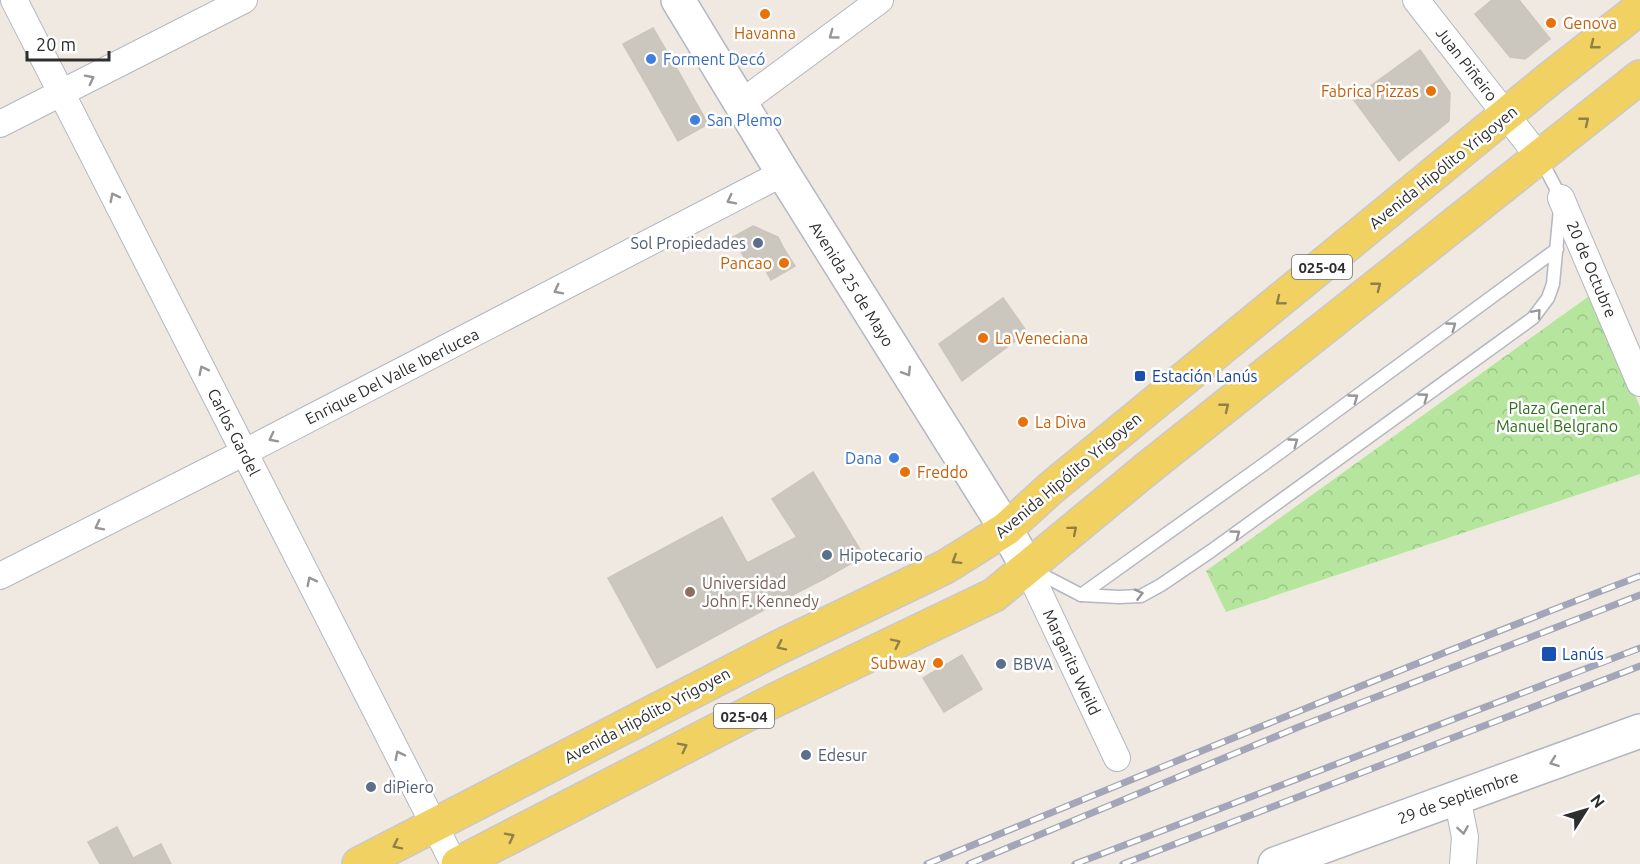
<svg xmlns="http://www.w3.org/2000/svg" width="1640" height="864" font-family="Ubuntu,sans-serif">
<defs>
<pattern id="park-crowns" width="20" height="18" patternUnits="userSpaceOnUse" patternTransform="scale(1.5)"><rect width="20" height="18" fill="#b6e59e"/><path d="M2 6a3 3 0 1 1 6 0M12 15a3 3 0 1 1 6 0" fill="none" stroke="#9dc588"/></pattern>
</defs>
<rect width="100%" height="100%" fill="#efe9e1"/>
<!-- park -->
<path fill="url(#park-crowns)" d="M 1592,294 L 1640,407 L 1640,474 L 1226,612 L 1206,571 Z"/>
<!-- building -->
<g fill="#cbc7bf" stroke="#cbc5ba" stroke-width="1.5">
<path d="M 1492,0 L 1519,0 L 1550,39 L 1525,59 L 1510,57 L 1475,14 Z"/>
<path d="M 653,28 L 680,74 L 650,91 L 623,44 Z"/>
<path d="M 1420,50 L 1450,93 L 1449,121 L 1399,161 L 1353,99 Z"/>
<path d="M 680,74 L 708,124 L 678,141 L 650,91 Z"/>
<path d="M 753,226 L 778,237 L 784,249 L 750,268 L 733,237 Z"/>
<path d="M 784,249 L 795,266 L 771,280 L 761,262 Z"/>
<path d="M 1003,298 L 1027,332 L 962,381 L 939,344 Z"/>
<path d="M 813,472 L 864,556 L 824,579 L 772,499 Z"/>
<path d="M 722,517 L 771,606 L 657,668 L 608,578 Z"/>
<path d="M 797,537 L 824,579 L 771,606 L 747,563 Z"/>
<path d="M 962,655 L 982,689 L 944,712 L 923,678 Z"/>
<path d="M 117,827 L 133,858 L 136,864 L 100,864 L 88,842 Z"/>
<path d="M 161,844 L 171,864 L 136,864 L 133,858 Z"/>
</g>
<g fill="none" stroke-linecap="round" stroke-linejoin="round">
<defs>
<g id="lane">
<path d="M 1031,569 L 1081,595 L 1119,597 L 1141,596 L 1161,585 L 1211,551 L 1533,318 L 1548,298 L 1553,284 L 1561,198 L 1540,158"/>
<path d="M 1081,595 L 1267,462 L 1557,249"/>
</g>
<g id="street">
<path d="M 14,0 L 454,864"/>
<path d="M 1416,0 L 1539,157"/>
<path d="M 741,103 L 880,0"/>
<path d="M 0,124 L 244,0"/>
<path d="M 1561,198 L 1640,383"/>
<path d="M 1027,567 L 1117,758"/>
<path d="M 0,576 L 245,452 L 783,173"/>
<path d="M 1457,797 L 1465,837 L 1463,864"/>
</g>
<g id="secondary">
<path d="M 678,0 L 783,173 L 1006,529 L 1027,567"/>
<path d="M 1275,864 L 1640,731"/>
</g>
<g id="primary">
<path d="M 359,864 L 777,648 L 945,567 L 1006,529 L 1051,488 L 1548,80 L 1640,8"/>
<path d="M 458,864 L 773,701 L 994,595 L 1149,467 L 1640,77"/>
</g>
</defs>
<!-- lane casing -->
<use href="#lane" stroke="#b4b7c1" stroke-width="15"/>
<!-- street casing -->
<use href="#street" stroke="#b4b7c1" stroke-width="28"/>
<!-- secondary casing -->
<use href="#secondary" stroke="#b4b7c1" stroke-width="36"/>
<!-- primary casing -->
<use href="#primary" stroke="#c9c9c9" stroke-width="36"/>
<!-- lane -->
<use href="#lane" stroke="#fff" stroke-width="12"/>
<!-- street -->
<use href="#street" stroke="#fff" stroke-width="26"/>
<!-- secondary -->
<use href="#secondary" stroke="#fff" stroke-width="33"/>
<!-- primary -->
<use href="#primary" stroke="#f2d163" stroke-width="33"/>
<defs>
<g id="rail">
<path d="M 927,864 C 1164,766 1401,668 1640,576"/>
<path d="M 969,864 L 1301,726 L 1640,595"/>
<path d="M 1075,864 L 1640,648"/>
<path d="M 1123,864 L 1640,666"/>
</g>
</defs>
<!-- rail casing -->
<use href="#rail" stroke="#a3a6b8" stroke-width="7"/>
<!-- rail -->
<use href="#rail" stroke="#fff" stroke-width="4.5" stroke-dasharray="14" stroke-linecap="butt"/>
</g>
<!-- one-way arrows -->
<defs><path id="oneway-chevron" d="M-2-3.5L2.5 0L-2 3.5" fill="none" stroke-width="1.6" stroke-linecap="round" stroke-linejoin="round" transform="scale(1.5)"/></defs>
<g stroke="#969696">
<use href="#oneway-chevron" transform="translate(833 35) rotate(144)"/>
<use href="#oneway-chevron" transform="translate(90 79) rotate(-27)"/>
<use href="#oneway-chevron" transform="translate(114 197) rotate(-117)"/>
<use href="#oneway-chevron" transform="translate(731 200) rotate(153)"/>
<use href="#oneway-chevron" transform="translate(558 290) rotate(153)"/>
<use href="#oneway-chevron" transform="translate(1537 313) rotate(-49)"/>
<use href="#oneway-chevron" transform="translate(1452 326) rotate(-36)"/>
<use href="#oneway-chevron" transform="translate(203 370) rotate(-117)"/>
<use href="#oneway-chevron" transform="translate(907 372) rotate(58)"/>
<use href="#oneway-chevron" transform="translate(1424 397) rotate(-36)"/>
<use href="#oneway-chevron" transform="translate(1354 398) rotate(-36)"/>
<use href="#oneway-chevron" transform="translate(273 438) rotate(153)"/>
<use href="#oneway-chevron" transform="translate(1294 442) rotate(-36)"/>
<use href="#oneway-chevron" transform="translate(99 526) rotate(153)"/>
<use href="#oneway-chevron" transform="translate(1236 534) rotate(-36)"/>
<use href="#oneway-chevron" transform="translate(311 581) rotate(-117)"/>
<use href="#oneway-chevron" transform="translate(1139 594) rotate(-14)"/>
<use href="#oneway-chevron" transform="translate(399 755) rotate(-117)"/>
<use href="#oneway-chevron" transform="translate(1554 762) rotate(160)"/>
<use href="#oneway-chevron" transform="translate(1463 830) rotate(81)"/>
</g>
<g stroke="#908048">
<use href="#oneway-chevron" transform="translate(1594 45) rotate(142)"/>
<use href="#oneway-chevron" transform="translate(1585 121) rotate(-39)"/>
<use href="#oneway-chevron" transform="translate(1377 286) rotate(-38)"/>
<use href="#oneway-chevron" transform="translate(1280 301) rotate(141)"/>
<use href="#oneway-chevron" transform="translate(1225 407) rotate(-39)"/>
<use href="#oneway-chevron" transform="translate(1073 530) rotate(-40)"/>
<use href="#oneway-chevron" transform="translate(956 560) rotate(148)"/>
<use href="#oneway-chevron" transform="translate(896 643) rotate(-26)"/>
<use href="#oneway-chevron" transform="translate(781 646) rotate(154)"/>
<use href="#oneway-chevron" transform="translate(683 747) rotate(-27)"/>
<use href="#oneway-chevron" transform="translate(510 837) rotate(-27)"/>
<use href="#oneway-chevron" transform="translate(397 845) rotate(154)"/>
</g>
<!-- markers -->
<g fill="#e8710a" stroke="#fff" stroke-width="2">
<circle cx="765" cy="14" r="6"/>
<circle cx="1551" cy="23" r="6"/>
<circle cx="1431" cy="91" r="6"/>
<circle cx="784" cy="263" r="6"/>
<circle cx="983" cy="338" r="6"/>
<circle cx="1023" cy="422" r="6"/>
<circle cx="905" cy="472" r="6"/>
<circle cx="938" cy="663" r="6"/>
</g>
<g fill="#3f7fe0" stroke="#fff" stroke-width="2">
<circle cx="651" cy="59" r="6"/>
<circle cx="695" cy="120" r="6"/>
<circle cx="894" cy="458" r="6"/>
</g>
<g fill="#5c6f8a" stroke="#fff" stroke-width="2">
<circle cx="758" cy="243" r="6"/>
<circle cx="827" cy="555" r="6"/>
<circle cx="1001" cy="664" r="6"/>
<circle cx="806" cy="755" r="6"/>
<circle cx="371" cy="787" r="6"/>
</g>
<g fill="#1a4fb4" stroke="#fff" stroke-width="2">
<rect x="1134" y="370" width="12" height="12" rx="3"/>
<rect x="1541" y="646" width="16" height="16" rx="3"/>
</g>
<circle fill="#8d6e63" stroke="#fff" stroke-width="2" cx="690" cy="592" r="6"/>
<g text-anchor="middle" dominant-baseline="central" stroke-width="5" stroke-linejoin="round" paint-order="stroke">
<!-- shield labels -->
<g fill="#fff" stroke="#6d6d6d" stroke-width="1.5">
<rect x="1292" y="255" width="60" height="24" rx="4.5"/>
<rect x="714" y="704" width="60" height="24" rx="4.5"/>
</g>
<g font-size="15" font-weight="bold" fill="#2e2e2e">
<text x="1322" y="267">025-04</text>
<text x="744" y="716">025-04</text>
</g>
<!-- food labels -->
<g font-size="16" fill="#c56008" stroke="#fff" text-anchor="start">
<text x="1563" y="23">Genova</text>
<text x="765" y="33" text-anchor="middle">Havanna</text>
<text x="1419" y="91" text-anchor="end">Fabrica Pizzas</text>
<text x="772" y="263" text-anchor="end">Pancao</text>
<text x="995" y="338">La Veneciana</text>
<text x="1035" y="422">La Diva</text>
<text x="917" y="472">Freddo</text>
<text x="926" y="663" text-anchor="end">Subway</text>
</g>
<!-- shop labels -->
<g font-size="16" fill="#366cbe" stroke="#fff" text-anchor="start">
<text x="663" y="59">Forment Decó</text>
<text x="707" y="120">San Plemo</text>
<text x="882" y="458" text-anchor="end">Dana</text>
</g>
<!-- street labels -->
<g font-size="16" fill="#2e2e2e" stroke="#fff">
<text transform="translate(1467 64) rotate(52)">Juan Piñeiro</text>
<text transform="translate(1443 167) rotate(-39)">Avenida Hipólito Yrigoyen</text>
<text transform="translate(1592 269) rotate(67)">20 de Octubre</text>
<text transform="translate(852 284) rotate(58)">Avenida 25 de Mayo</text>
<text transform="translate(392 376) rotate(-27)">Enrique Del Valle Iberlucea</text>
<text transform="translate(234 432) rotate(63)">Carlos Gardel</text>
<text transform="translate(1068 475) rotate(-40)">Avenida Hipólito Yrigoyen</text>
<text transform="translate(1072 662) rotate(65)">Margarita Weild</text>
<text transform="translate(647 715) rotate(-28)">Avenida Hipólito Yrigoyen</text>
<text transform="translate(1458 797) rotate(-20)">29 de Septiembre</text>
</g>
<!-- service labels -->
<g font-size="16" fill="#4e5e75" stroke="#fff" text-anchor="start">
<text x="746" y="243" text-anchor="end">Sol Propiedades</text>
<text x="839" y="555">Hipotecario</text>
<text x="1013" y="664">BBVA</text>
<text x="818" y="755">Edesur</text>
<text x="383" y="787">diPiero</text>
</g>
<!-- transit labels -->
<g font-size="16" fill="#164399" stroke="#fff" text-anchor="start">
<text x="1152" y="376">Estación Lanús</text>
<text x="1562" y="654">Lanús</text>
</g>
<!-- park labels -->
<g font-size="16" fill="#2c6e1b" stroke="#fff">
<text x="1557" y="408">Plaza General<tspan x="1557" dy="18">Manuel Belgrano</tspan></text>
</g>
<!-- education labels -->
<g font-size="16" fill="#785e54" stroke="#fff" text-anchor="start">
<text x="702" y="583">Universidad<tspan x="702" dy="18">John F. Kennedy</tspan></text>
</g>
</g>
<!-- north arrow -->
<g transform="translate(1586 810) rotate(53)" stroke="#ffffff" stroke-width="4.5" paint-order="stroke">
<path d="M0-4.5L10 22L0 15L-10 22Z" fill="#2e2e2e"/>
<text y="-9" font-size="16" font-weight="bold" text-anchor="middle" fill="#2e2e2e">N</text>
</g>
<!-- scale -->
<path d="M27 51v9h82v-9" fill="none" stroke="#2e2e2e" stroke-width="3"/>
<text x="36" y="51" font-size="18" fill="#2e2e2e" stroke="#ffffff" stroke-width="4.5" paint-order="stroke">20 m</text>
</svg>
